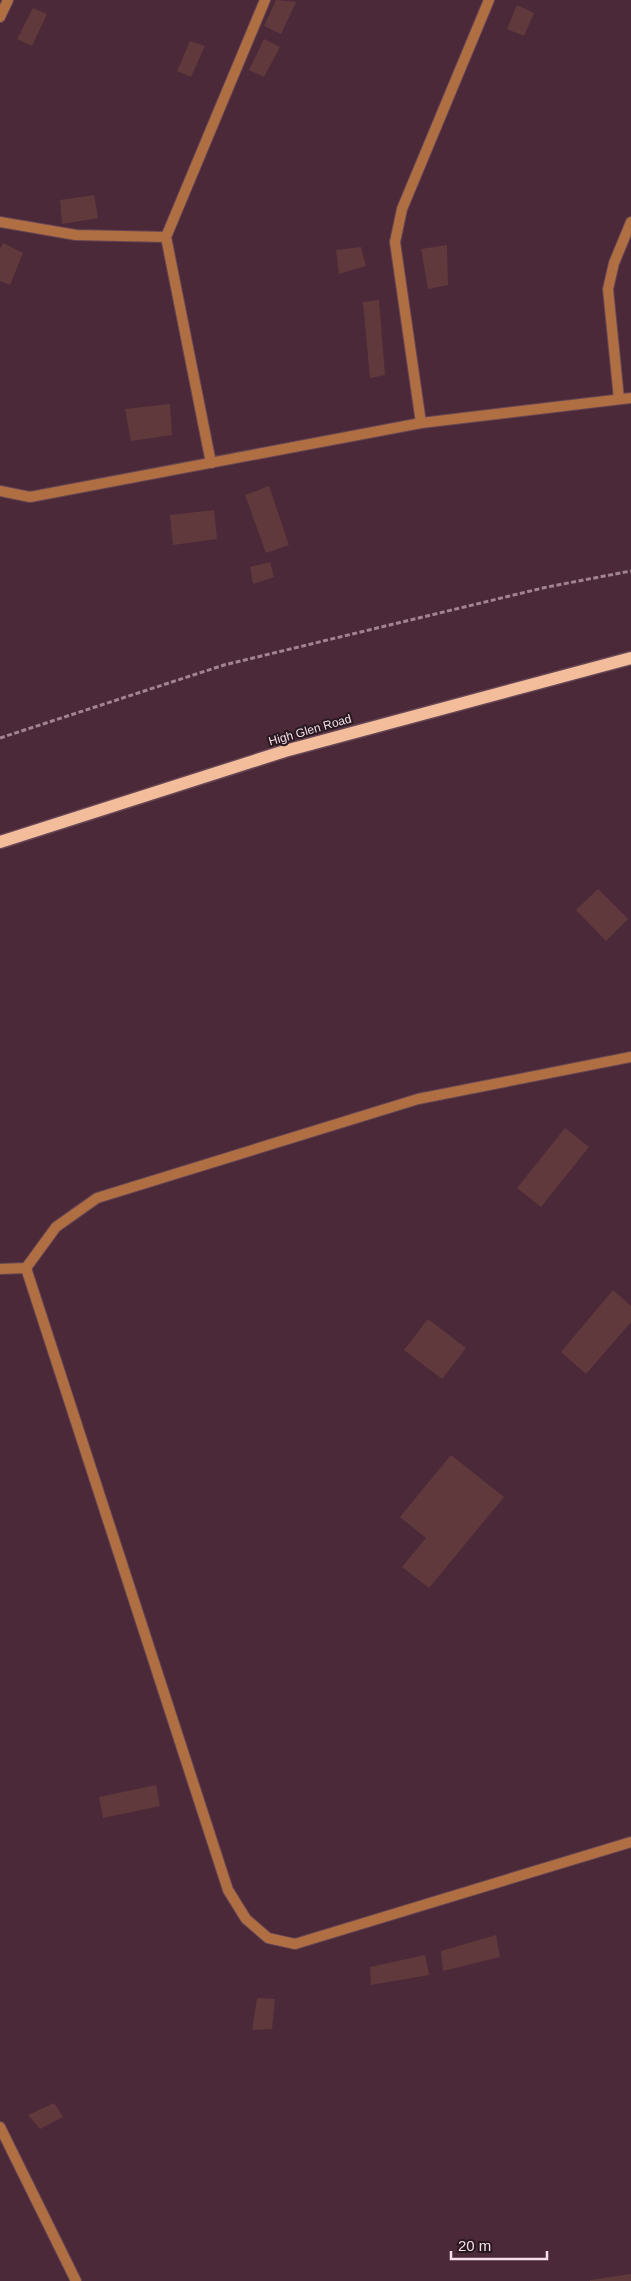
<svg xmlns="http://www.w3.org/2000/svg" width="631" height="2281" font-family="Helvetica,sans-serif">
<rect width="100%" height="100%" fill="#4c2938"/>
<!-- building -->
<g fill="#60393d">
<path d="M 276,0 L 296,2 L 281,34 L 264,26 Z"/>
<path d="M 517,5 L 534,13 L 524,36 L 507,29 Z"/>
<path d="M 33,8 L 47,14 L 32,46 L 17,39 Z"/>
<path d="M 264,39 L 280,47 L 264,77 L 249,70 Z"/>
<path d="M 190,41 L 205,46 L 191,77 L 177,71 Z"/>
<path d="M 94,195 L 98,218 L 62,224 L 60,200 Z"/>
<path d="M 3,243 L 23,253 L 10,285 L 0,281 L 0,249 Z"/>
<path d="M 447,245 L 448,285 L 428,289 L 421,249 Z"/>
<path d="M 361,247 L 366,266 L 339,274 L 336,250 Z"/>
<path d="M 379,300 L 385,375 L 370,378 L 363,302 Z"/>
<path d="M 170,404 L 172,435 L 131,441 L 125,409 Z"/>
<path d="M 269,486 L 289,545 L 266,553 L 245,495 Z"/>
<path d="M 214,510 L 217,539 L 173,545 L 170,515 Z"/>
<path d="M 270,562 L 274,577 L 253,584 L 250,567 Z"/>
<path d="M 598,889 L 628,919 L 606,941 L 576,910 Z"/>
<path d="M 565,1128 L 589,1147 L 541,1207 L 517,1188 Z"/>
<path d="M 613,1290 L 631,1306 L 631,1322 L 586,1374 L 561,1352 Z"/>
<path d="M 428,1319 L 466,1348 L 442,1379 L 404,1350 Z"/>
<path d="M 451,1455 L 504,1497 L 429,1588 L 402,1567 L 426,1538 L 400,1517 Z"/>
<path d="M 156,1785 L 160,1806 L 103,1818 L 99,1797 Z"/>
<path d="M 496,1935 L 500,1957 L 443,1971 L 441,1951 Z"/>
<path d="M 425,1955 L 429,1975 L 371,1985 L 370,1967 Z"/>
<path d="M 257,1998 L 275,1999 L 272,2029 L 252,2030 Z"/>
<path d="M 54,2103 L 63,2117 L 40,2129 L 28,2115 Z"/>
<path d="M 631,2274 L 631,2281 L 590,2281 L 590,2280 Z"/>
</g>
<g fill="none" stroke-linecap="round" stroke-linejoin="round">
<defs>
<g id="minor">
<path d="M 0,17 L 8,0"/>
<path d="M 0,222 L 76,235 L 166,237"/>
<path d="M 619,399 L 608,289 L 614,263 L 631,222"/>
<path d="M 421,423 L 395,242 L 402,209 L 489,0"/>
<path d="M 211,463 L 166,237 L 265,0"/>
<path d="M 0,491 L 30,497 L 421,423 L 631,398"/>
<path d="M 26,1268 L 228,1890 L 246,1919 L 268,1938 L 295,1944 L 631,1842"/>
<path d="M 0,1269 L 26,1268 L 56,1227 L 97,1198 L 418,1099 L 631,1057"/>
<path d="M 0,2127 L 76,2281"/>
</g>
<path id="primary" d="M 0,842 L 285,751 L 631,658"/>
</defs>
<!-- minor casing -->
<use href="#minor" stroke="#674654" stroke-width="12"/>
<!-- primary casing -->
<use href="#primary" stroke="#674654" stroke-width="15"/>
<!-- path -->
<path stroke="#a18490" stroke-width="3" stroke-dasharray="5 2.5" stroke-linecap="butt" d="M 0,738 L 224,665 L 547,587 L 631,571"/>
<!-- minor -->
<use href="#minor" stroke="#b06e43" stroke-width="10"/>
<!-- primary -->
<use href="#primary" stroke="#f3bd9c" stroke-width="12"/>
</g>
<g text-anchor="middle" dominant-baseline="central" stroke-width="4" stroke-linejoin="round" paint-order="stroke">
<!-- street labels -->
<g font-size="12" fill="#f6dfe8" stroke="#28181f">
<text transform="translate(310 730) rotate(-16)">High Glen Road</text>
</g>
</g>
<!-- scale -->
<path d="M451 2251v8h96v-8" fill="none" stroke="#f6dfe8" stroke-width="2.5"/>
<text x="458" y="2251" font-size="15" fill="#f6dfe8" stroke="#28181f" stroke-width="4" paint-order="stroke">20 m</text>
</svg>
